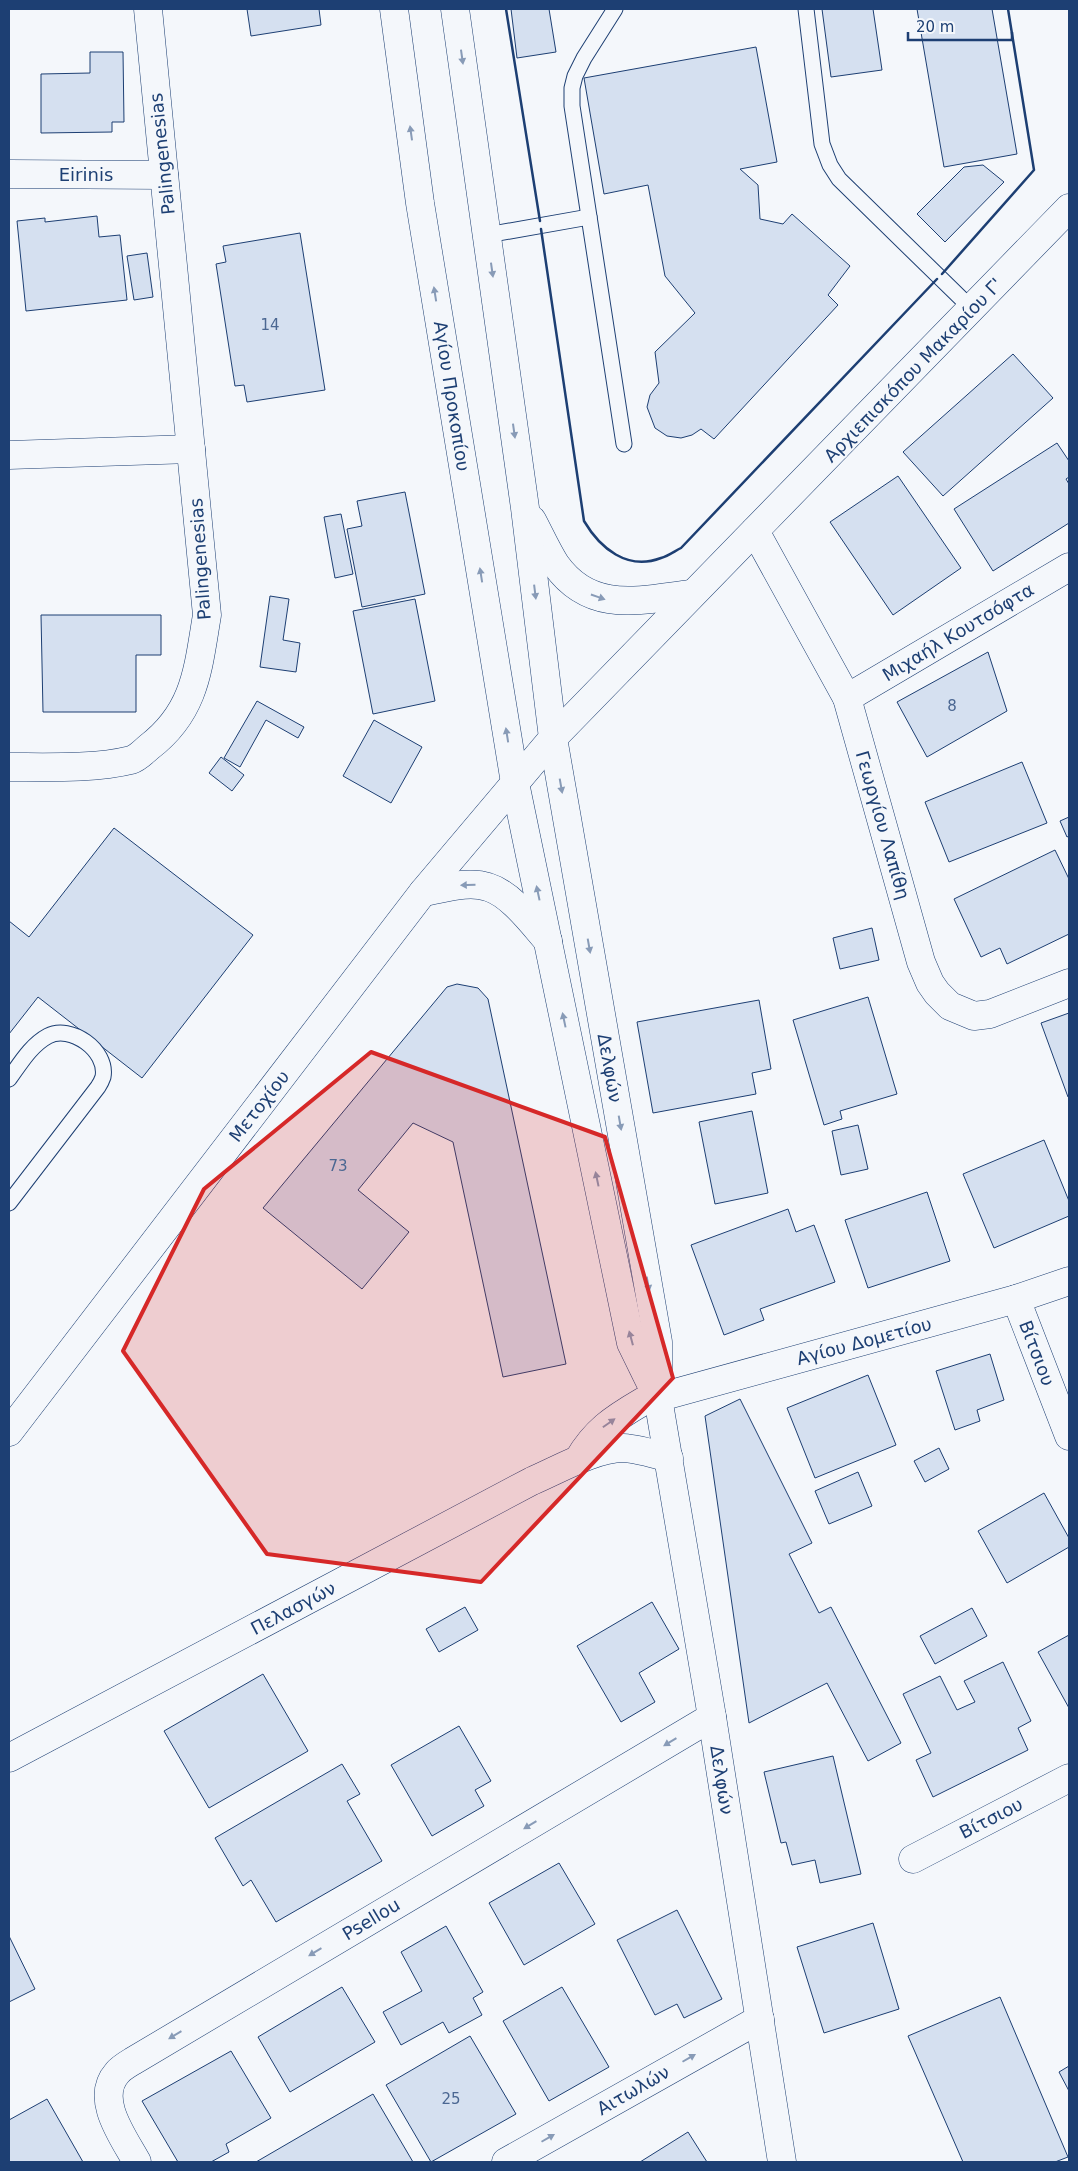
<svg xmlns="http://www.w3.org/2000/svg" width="1078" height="2171" font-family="'DejaVu Sans',sans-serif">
<rect width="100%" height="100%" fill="#f4f7fb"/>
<!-- building -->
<g fill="#d5e0f0" stroke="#1d3f73">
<path d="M 247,9 L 319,9 L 321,25 L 251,36 Z"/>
<path d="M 511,9 L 549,9 L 556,52 L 517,58 Z"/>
<path d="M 822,9 L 873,9 L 882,70 L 831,77 Z"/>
<path d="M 917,9 L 992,9 L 1017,154 L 944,167 Z"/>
<path d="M 756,47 L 777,162 L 740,169 L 758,185 L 760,219 L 783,224 L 792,214 L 850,266 L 828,295 L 838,305 L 714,439 L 701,429 L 692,435 L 681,438 L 667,436 L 655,428 L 647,407 L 650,395 L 659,383 L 655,352 L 695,313 L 665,276 L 648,185 L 604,194 L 584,78 Z"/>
<path d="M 90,52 L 123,52 L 124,122 L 112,122 L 112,132 L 41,133 L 41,74 L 90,73 Z"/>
<path d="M 983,165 L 1004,182 L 945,242 L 917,214 L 964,167 Z"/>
<path d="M 97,216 L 99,237 L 120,235 L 127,300 L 26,311 L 17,221 L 45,218 L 45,222 Z"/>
<path d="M 300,233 L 325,390 L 247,402 L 244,385 L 235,386 L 216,264 L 226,262 L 223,246 Z"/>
<path d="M 147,253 L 153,297 L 134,300 L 127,256 Z"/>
<path d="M 1013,354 L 1053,398 L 943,496 L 903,452 Z"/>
<path d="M 1057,443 L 1069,461 L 1069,477 L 1066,479 L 1069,484 L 1069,523 L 993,571 L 954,509 Z"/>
<path d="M 898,476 L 961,568 L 893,615 L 830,522 Z"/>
<path d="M 405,492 L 425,594 L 362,607 L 347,529 L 362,526 L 357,501 Z"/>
<path d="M 341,514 L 353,574 L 335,578 L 324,517 Z"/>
<path d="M 270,596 L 289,599 L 283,640 L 300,643 L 296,672 L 260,667 Z"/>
<path d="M 415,599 L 435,701 L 373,714 L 353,611 Z"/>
<path d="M 41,615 L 161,615 L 161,655 L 136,655 L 136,712 L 43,712 Z"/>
<path d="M 988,652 L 1007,711 L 927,757 L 897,702 Z"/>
<path d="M 257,701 L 304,727 L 298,738 L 266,720 L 240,767 L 224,758 Z"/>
<path d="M 374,720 L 422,747 L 391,803 L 343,776 Z"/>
<path d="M 221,757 L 244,775 L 232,791 L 209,773 Z"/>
<path d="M 1022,762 L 1047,823 L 949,862 L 925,802 Z"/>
<path d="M 1069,817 L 1069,836 L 1067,837 L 1060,821 Z"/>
<path d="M 114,828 L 253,935 L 142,1078 L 38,997 L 9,1034 L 9,921 L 29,937 Z"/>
<path d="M 1055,850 L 1069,879 L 1069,934 L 1007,964 L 1000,948 L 981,957 L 954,899 Z"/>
<path d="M 872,928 L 879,960 L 840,969 L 833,938 Z"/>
<path d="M 457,984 L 478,988 L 488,999 L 566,1364 L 503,1377 L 453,1142 L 413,1123 L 358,1190 L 409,1232 L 362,1289 L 263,1208 L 447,987 Z"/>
<path d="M 868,997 L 897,1094 L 840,1111 L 842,1119 L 824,1125 L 793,1020 Z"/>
<path d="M 759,1000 L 771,1069 L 752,1073 L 756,1094 L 653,1113 L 637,1022 Z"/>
<path d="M 1069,1013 L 1069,1096 L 1068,1097 L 1041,1023 Z"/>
<path d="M 752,1111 L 768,1193 L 715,1204 L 699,1122 Z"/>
<path d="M 858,1125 L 868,1169 L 841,1175 L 832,1131 Z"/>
<path d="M 1044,1140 L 1069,1201 L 1069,1216 L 994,1248 L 963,1174 Z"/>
<path d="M 927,1192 L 950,1261 L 868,1288 L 845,1220 Z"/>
<path d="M 788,1209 L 796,1232 L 814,1225 L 835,1282 L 760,1309 L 764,1320 L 724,1335 L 691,1245 Z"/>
<path d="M 990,1354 L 1004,1400 L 977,1410 L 980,1421 L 955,1430 L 936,1371 Z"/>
<path d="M 868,1375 L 896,1445 L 815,1478 L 787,1408 Z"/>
<path d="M 740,1399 L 812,1543 L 789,1554 L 819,1613 L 831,1607 L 901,1743 L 868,1761 L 827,1683 L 749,1723 L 705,1416 Z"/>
<path d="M 939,1448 L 949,1469 L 925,1482 L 914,1461 Z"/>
<path d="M 858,1472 L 872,1506 L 829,1524 L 815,1491 Z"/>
<path d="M 1044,1493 L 1069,1538 L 1069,1547 L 1007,1583 L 978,1531 Z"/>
<path d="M 652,1602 L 679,1649 L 639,1673 L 655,1702 L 621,1722 L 577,1646 Z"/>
<path d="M 465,1607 L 478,1630 L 439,1652 L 426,1629 Z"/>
<path d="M 972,1608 L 987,1636 L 935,1664 L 920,1636 Z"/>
<path d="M 1069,1635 L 1069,1708 L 1038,1652 Z"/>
<path d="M 1003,1662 L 1031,1721 L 1018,1728 L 1028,1750 L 933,1797 L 916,1760 L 931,1753 L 903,1694 L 940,1676 L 957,1710 L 975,1702 L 964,1681 Z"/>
<path d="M 263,1674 L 308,1751 L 209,1808 L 164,1731 Z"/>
<path d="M 459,1726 L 491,1781 L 475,1790 L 484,1806 L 432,1836 L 391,1765 Z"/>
<path d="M 833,1756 L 861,1874 L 820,1883 L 815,1860 L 792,1865 L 786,1842 L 781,1843 L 764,1772 Z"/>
<path d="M 342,1764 L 360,1794 L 347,1801 L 382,1861 L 276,1922 L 251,1880 L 243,1886 L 215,1838 Z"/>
<path d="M 559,1863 L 595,1924 L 524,1965 L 489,1903 Z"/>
<path d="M 677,1910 L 722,1999 L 684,2018 L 677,2004 L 655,2015 L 617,1940 Z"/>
<path d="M 873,1923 L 899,2009 L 824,2033 L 797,1947 Z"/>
<path d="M 446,1926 L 483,1992 L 473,1998 L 482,2015 L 449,2033 L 443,2022 L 401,2045 L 383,2012 L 422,1991 L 401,1952 Z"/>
<path d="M 9,1936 L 35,1989 L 9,2002 Z"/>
<path d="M 342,1987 L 375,2042 L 290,2092 L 258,2037 Z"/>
<path d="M 562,1987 L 609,2067 L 549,2101 L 503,2021 Z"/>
<path d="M 1000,1997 L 1068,2157 L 1055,2162 L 963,2162 L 908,2036 Z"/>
<path d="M 470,2036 L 516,2114 L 431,2162 L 386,2085 Z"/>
<path d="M 231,2051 L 271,2118 L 226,2144 L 229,2152 L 211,2162 L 178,2162 L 142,2101 Z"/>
<path d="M 1069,2066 L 1069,2091 L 1059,2072 Z"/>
<path d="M 373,2094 L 413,2162 L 256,2162 Z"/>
<path d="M 47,2099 L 83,2162 L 9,2162 L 9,2120 Z"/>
<path d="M 688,2132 L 707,2162 L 640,2162 Z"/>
</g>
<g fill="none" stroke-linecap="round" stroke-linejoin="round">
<defs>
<g id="service">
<path d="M 615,9 L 584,58 L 575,76 L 572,88 L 572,106 L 624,444"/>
<path d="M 806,9 L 822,144 L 830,165 L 839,179 L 972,309"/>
<path d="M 487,235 L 589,217"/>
<path d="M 9,1079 C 20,1064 31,1045 48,1036 C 70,1024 108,1050 103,1077 C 102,1080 100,1084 98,1087 L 9,1203"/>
</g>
<g id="minor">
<path d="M 9,174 L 164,175"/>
<path d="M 9,455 L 191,449"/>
<path d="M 755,531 L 847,698 L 921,962 L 930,983 L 937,993 L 950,1006 L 974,1016 L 990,1014 L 1069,983"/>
<path d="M 847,698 L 1069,567"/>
<path d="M 9,767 C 46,767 95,769 131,760 C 138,758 144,751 149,747 C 196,711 198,668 207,615 L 148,9"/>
<path d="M 1016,1299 L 1069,1436"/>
<path d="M 578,1460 C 595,1431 613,1419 642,1402 L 1016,1299 L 1069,1281"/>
<path d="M 9,1758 L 532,1481 C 558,1470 595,1448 623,1448 C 639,1449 655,1454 669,1458"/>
<path d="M 913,1859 L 1069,1778"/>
<path d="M 137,2162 C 124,2138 94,2099 117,2073 C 121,2068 128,2064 133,2061 L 712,1717"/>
<path d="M 506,2162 L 760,2019"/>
</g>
<g id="tertiary">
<path d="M 515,783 L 631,1343 L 655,1392"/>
<path d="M 782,2162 L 712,1717 L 658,1398 L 658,1342 L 553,738 L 1069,208"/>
</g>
<g id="secondary">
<path d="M 394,9 L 420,203 L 515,783"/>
<path d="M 532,520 C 540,535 547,551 556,565 C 591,614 640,600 691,594"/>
<path d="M 423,892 C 443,889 468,880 488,887 C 511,894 532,923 548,941"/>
<path d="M 9,1432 L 423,892 L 553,738 L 525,508 L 455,9"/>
</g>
</defs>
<!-- service casing -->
<use href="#service" stroke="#1d3f73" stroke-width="17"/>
<!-- minor casing -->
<use href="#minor" stroke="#1d3f73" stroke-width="29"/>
<!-- tertiary casing -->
<use href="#tertiary" stroke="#1d3f73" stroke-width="29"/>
<!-- secondary casing -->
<use href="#secondary" stroke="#1d3f73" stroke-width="29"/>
<!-- service -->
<use href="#service" stroke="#f4f7fb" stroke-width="15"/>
<!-- minor -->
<use href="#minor" stroke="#f4f7fb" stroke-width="28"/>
<!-- tertiary -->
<use href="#tertiary" stroke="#f4f7fb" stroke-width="28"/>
<!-- secondary -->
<use href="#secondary" stroke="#f4f7fb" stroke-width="28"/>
<!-- wall -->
<g stroke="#1d3f73" stroke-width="2.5">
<path d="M 506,9 L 540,221"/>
<path d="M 541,229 L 584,521 C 600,548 627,571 661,558 C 668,556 675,551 681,548 L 937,279"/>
<path d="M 942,274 L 1034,170 L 1008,9"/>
</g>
</g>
<!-- one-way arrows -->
<defs><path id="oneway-solid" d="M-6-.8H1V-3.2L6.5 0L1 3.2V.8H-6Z" transform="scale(1.25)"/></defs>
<g fill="#889bb7">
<use href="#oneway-solid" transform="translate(462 57) rotate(82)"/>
<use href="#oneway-solid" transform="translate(411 133) rotate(-98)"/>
<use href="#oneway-solid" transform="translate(492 270) rotate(82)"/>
<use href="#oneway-solid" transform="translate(435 294) rotate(-99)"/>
<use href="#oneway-solid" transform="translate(514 431) rotate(82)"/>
<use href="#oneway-solid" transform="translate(481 575) rotate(-99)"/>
<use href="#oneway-solid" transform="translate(535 592) rotate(83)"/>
<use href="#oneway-solid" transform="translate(598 597) rotate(19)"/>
<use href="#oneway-solid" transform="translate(507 735) rotate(-99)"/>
<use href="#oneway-solid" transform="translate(561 786) rotate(80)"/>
<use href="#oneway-solid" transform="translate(468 885) rotate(178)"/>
<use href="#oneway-solid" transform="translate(538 893) rotate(-102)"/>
<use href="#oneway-solid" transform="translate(589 946) rotate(80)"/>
<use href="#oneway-solid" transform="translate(564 1020) rotate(-102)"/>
<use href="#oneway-solid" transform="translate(620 1123) rotate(80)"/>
<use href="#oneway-solid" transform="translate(597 1179) rotate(-102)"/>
<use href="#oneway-solid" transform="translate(648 1284) rotate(80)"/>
<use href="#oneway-solid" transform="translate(631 1338) rotate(-105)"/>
<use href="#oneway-solid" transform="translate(609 1423) rotate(-35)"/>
<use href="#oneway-solid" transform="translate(670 1742) rotate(149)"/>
<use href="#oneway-solid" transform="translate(530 1825) rotate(149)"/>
<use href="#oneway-solid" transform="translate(315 1952) rotate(149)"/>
<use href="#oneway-solid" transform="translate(175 2035) rotate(149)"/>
<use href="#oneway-solid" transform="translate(689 2058) rotate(-30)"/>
<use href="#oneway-solid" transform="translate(548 2138) rotate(-30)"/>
</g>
<!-- marked area -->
<path fill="#d62828" fill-opacity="0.2" stroke="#d62828" stroke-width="4" stroke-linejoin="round" d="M 371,1052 L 605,1137 L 673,1378 L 481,1582 L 267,1554 L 123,1351 L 204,1189 Z"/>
<g text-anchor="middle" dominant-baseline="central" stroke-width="4" stroke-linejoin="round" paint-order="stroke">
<!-- number labels -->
<g font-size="15" fill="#4b6792">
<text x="270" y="325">14</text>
<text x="952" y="706">8</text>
<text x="338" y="1166">73</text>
<text x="451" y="2099">25</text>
</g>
<!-- street labels -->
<g font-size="18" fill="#1d3f73" stroke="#f4f7fb">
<text transform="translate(162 154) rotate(-96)">Palingenesias</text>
<text x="86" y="174">Eirinis</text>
<text transform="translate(913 370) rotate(-46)">Αρχιεπισκόπου Μακαρίου Γ'</text>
<text transform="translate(452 396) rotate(81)">Αγίου Προκοπίου</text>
<text transform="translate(200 559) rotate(-94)">Palingenesias</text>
<text transform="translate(958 632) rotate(-31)">Μιχαήλ Κουτσόφτα</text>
<text transform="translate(883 825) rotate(74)">Γεωργίου Λαπίθη</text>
<text transform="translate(610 1068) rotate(80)">Δελφών</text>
<text transform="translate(259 1106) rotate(-52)">Μετοχίου</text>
<text transform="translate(864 1341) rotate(-15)">Αγίου Δομετίου</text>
<text transform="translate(1037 1353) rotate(69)">Βίτσιου</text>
<text transform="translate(293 1608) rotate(-28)">Πελασγών</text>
<text transform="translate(722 1780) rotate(81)">Δελφών</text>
<text transform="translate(991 1818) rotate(-27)">Βίτσιου</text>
<text transform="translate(371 1919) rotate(-31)">Psellou</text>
<text transform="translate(633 2090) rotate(-30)">Αιτωλών</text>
</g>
</g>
<!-- border -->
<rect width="1078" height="2171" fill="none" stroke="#1d3f73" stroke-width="20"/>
<!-- scale -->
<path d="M908 32v8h104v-8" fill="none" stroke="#1d3f73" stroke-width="2.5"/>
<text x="916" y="32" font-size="15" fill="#1d3f73" stroke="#f4f7fb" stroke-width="4" paint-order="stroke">20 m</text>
</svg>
